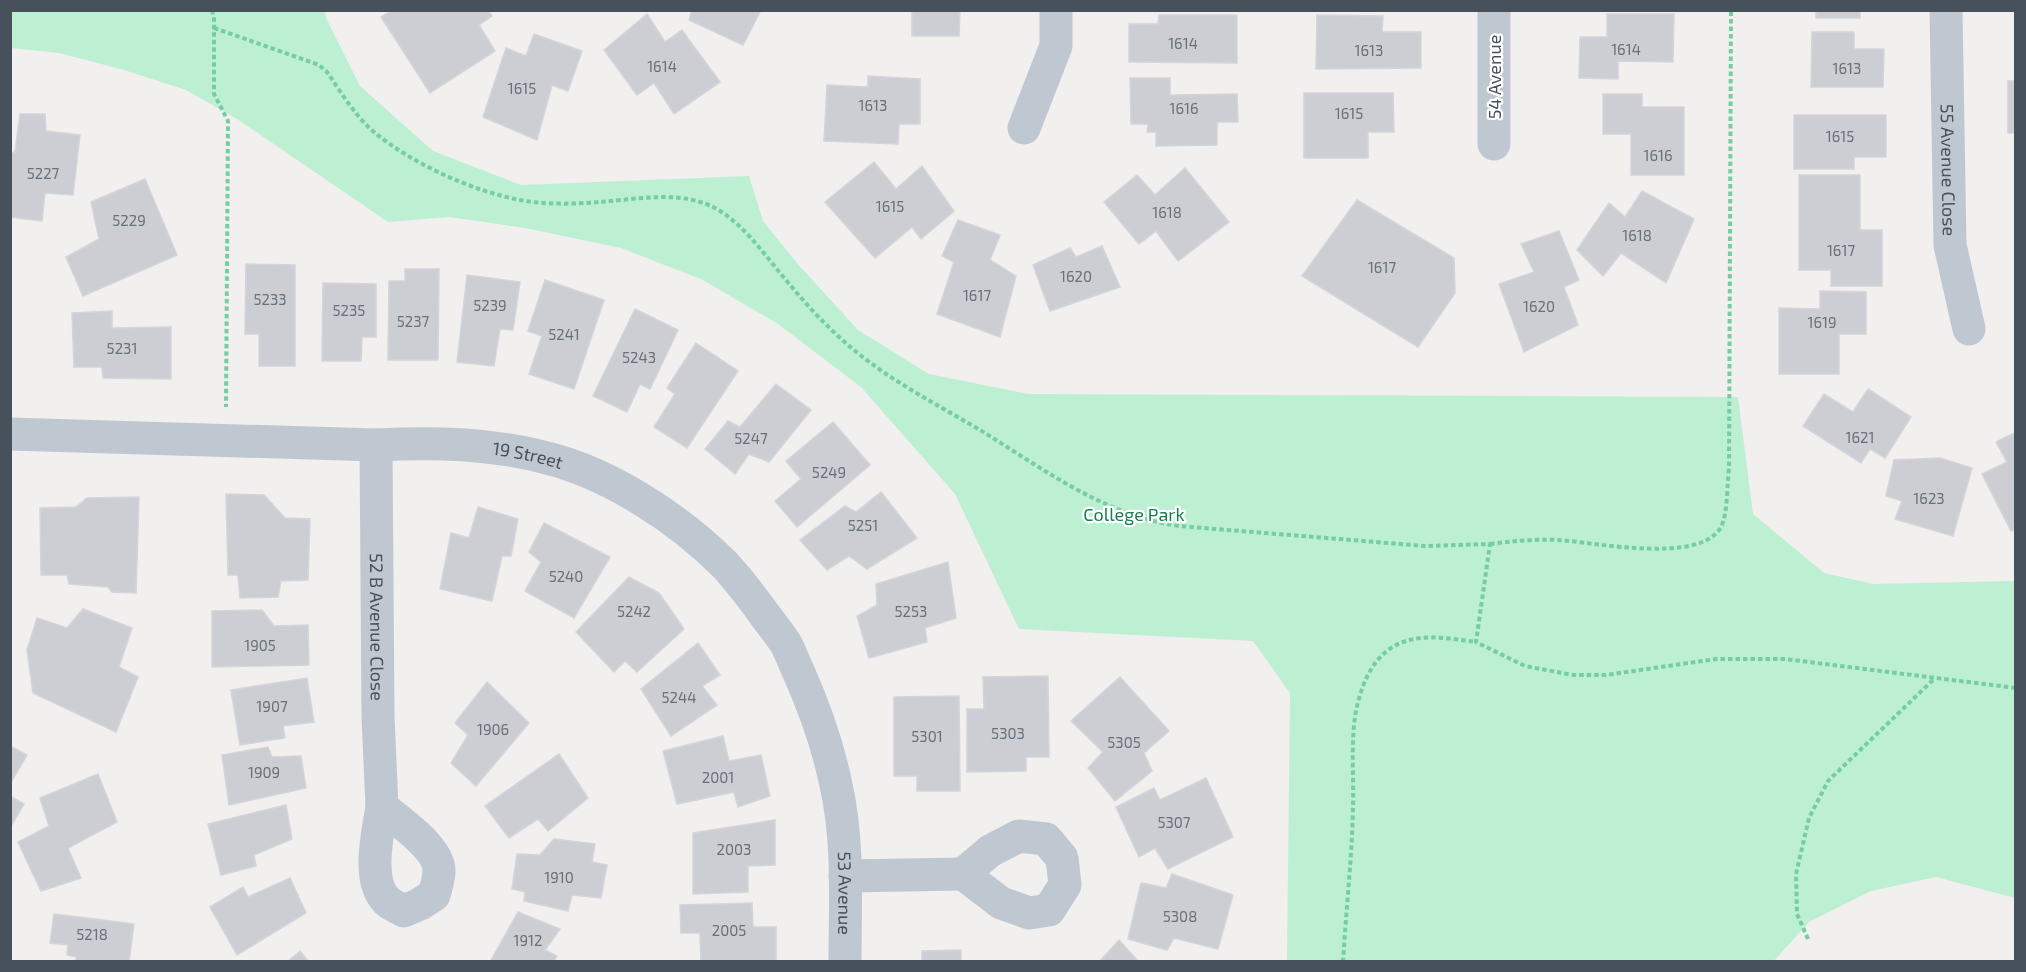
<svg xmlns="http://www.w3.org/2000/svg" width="2026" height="972" font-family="'Exo 2',sans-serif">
<rect width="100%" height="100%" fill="#f2efef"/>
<!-- green -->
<path fill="#bdefd3" d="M 10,11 L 325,11 L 326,18 L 360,86 L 433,151 L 521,185 L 749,176 L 763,221 L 797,263 L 858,330 L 929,374 L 1028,394 L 1738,397 L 1753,514 L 1824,573 L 1873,584 L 2015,581 L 2015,898 L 1936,877 L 1871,891 L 1809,922 L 1774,961 L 1287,961 L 1290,693 L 1253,641 L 1019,629 L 955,494 L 861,387 L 778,324 L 703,280 L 621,248 L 525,228 L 449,217 L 388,222 L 237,119 L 186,90 L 124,70 L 59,53 L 11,48 Z"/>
<!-- building -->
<g fill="#ccced4" stroke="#d3d5da" stroke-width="1.5">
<path d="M 393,10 L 488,10 L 492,16 L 479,25 L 495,51 L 430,93 L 381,17 Z"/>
<path d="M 692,10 L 761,10 L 743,45 L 689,20 Z"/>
<path d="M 912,10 L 960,10 L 959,36 L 912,36 Z"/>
<rect x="1816" y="10" width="44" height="8"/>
<path d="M 647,14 L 665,42 L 682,30 L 720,82 L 674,114 L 654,83 L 637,95 L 604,50 Z"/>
<path d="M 1607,14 L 1674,14 L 1673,62 L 1618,61 L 1618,79 L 1579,78 L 1580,37 L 1607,37 Z"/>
<path d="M 1159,15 L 1237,15 L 1237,63 L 1129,62 L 1129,24 L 1158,24 Z"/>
<path d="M 1317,15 L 1383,16 L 1382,32 L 1421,32 L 1421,68 L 1316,69 Z"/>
<path d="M 1812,32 L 1854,32 L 1854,49 L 1884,49 L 1883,87 L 1811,87 Z"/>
<path d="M 534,34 L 582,51 L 568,91 L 552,85 L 537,140 L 483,117 L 506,48 L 526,56 Z"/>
<path d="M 868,76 L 920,79 L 920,124 L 899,124 L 898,144 L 824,141 L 827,85 L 868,87 Z"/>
<path d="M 1130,78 L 1170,78 L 1170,95 L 1237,94 L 1238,122 L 1217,122 L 1217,145 L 1156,146 L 1156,132 L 1147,132 L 1148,124 L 1131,124 Z"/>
<rect x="2008" y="81" width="8" height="52"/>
<path d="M 1304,93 L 1393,93 L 1394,132 L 1368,132 L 1368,158 L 1304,158 Z"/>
<path d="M 1603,94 L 1642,94 L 1642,107 L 1684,107 L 1684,175 L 1631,175 L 1631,134 L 1603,134 Z"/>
<path d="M 20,114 L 45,114 L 46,131 L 80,135 L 73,195 L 45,193 L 42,221 L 10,217 L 10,153 L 15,152 Z"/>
<path d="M 1794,115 L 1886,115 L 1886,157 L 1854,157 L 1854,169 L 1794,169 Z"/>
<path d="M 874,162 L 896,189 L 922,166 L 954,211 L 921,239 L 912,227 L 875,258 L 825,202 Z"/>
<path d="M 1185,168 L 1229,222 L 1178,261 L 1156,231 L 1139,244 L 1104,202 L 1137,175 L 1155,195 Z"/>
<path d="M 1799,175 L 1860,175 L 1860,230 L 1882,230 L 1882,286 L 1831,286 L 1831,270 L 1799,270 Z"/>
<path d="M 145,179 L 177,255 L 83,296 L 66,257 L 99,239 L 91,202 Z"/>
<path d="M 1642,191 L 1694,219 L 1666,283 L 1621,253 L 1603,276 L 1577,250 L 1609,203 L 1625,217 Z"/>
<path d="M 1357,200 L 1454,258 L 1455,293 L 1418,347 L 1302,276 Z"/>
<path d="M 958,220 L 1000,235 L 990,260 L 1016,276 L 1000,337 L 937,314 L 954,262 L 942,256 Z"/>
<path d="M 1559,231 L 1579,280 L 1564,287 L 1578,325 L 1524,352 L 1499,284 L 1534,272 L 1521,244 Z"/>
<path d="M 1102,246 L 1120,287 L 1050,311 L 1033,265 L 1070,248 L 1076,257 Z"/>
<path d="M 246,264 L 295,265 L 295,366 L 259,366 L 259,334 L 245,334 Z"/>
<path d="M 405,269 L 439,269 L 438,360 L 388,360 L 389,281 L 405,281 Z"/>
<path d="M 467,275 L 520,282 L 513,330 L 500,329 L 494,366 L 457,362 Z"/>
<path d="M 545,280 L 604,300 L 574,389 L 529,374 L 542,336 L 528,331 Z"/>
<path d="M 323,283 L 376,284 L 376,337 L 362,337 L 361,361 L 322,361 Z"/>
<path d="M 1820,291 L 1866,292 L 1866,334 L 1839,334 L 1839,374 L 1779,374 L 1779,308 L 1820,309 Z"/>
<path d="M 635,309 L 678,330 L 650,389 L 640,384 L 627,412 L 593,396 Z"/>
<path d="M 112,311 L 112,328 L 171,327 L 171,379 L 103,378 L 102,367 L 74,367 L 72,313 Z"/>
<path d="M 696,343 L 738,371 L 687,448 L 654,427 L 675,394 L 667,388 Z"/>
<path d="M 776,384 L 811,410 L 769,462 L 749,454 L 735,474 L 705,449 L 728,421 L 740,427 Z"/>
<path d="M 1868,389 L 1911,417 L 1885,458 L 1870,449 L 1861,463 L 1803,426 L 1824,394 L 1853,412 Z"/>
<path d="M 833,422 L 870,465 L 797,527 L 775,501 L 801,479 L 786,461 Z"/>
<path d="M 2016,432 L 2016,529 L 2011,531 L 1982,474 L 2007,462 L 1996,442 Z"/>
<path d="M 1940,458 L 1972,468 L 1953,536 L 1895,519 L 1902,501 L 1886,496 L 1894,460 Z"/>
<path d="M 881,492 L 917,538 L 867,569 L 849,556 L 827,570 L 800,540 L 845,506 L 856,512 Z"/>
<path d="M 226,494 L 264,495 L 285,518 L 310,519 L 308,580 L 281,581 L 278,597 L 240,598 L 238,575 L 228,575 Z"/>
<path d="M 139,497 L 136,593 L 112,592 L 108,587 L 69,584 L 67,575 L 41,575 L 40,508 L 76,507 L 87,498 Z"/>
<path d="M 478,507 L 518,519 L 511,556 L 502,556 L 492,601 L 440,589 L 451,533 L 469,538 Z"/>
<path d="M 544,523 L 610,557 L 574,618 L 525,591 L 541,562 L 529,552 Z"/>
<path d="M 948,562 L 956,618 L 925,628 L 927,642 L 869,658 L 857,616 L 877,605 L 876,584 Z"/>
<path d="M 629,577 L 659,593 L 684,629 L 637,672 L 625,661 L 614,672 L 576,632 Z"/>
<path d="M 83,609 L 132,628 L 119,667 L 138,677 L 116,732 L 33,693 L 27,650 L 37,618 L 67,628 Z"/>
<path d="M 262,610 L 274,626 L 308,625 L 309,665 L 212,667 L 212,611 Z"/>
<path d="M 698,643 L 720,675 L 702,686 L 717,705 L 671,736 L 641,689 Z"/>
<path d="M 1048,676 L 1049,757 L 1026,757 L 1026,771 L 967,772 L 967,709 L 984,709 L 983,677 Z"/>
<path d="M 1120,677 L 1169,731 L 1144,753 L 1152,771 L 1115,801 L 1088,768 L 1103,752 L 1071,721 Z"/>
<path d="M 307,678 L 314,722 L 283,726 L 285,738 L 240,745 L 231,690 Z"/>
<path d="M 487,682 L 529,723 L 476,786 L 451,763 L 468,735 L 455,723 Z"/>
<path d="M 959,696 L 960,791 L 917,791 L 917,776 L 894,776 L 894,697 Z"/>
<path d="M 723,736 L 729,761 L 761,755 L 770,796 L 738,807 L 734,792 L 677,804 L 663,751 Z"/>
<path d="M 10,746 L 27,755 L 10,784 Z"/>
<path d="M 268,747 L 272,757 L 301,756 L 306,788 L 229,805 L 222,755 Z"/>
<path d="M 559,754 L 588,798 L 548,831 L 538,819 L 509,838 L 485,806 Z"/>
<path d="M 98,774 L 117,822 L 68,848 L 81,878 L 41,891 L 18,842 L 49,826 L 40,798 Z"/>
<path d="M 1206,778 L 1233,837 L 1168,869 L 1155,848 L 1139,857 L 1116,807 L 1154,788 L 1160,800 Z"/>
<path d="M 10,796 L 24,804 L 10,828 Z"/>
<path d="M 286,805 L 292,839 L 254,855 L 256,866 L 221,875 L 208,824 Z"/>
<path d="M 775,820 L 775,865 L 748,866 L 748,892 L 693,894 L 693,833 Z"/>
<path d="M 554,839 L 595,844 L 592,862 L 607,865 L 601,898 L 572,895 L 568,911 L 524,901 L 525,892 L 512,889 L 517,854 L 540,855 Z"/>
<path d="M 1172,874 L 1233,895 L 1218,949 L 1174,938 L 1167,950 L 1128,939 L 1141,883 L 1166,888 Z"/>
<path d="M 290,878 L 306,913 L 237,955 L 210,907 L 243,887 L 248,897 Z"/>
<path d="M 752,903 L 753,927 L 776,927 L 776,962 L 701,962 L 700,933 L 681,933 L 680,905 Z"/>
<path d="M 518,912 L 560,929 L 545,950 L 557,956 L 553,962 L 490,962 Z"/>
<path d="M 54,914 L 134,924 L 129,962 L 76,962 L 76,957 L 67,955 L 68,945 L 50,943 Z"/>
<path d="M 1119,940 L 1139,962 L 1099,962 Z"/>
<path d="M 961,950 L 961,962 L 922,962 L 922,951 Z"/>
<path d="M 300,951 L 309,962 L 287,962 Z"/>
</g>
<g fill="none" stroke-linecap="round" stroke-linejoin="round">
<!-- path -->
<g stroke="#75cda6" stroke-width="4" stroke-dasharray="4.5 3" stroke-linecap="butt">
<path d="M 212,10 L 214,19 L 214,94 L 228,121 L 226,407"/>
<path d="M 214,28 L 319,65 L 327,72 C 341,92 355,116 374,132 C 411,163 472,191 520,200 C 545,205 575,204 600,202 C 638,199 681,190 715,208 C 740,222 758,246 776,268 C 795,291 814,314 837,335 C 879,375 931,401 980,430 C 1042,468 1105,516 1179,526 L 1425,546 L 1490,544 L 1476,642 L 1525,666 L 1573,675 L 1606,675 L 1716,659 L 1785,659 L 2016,688"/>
<path d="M 1490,544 C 1513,541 1535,539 1558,540 C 1594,542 1700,565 1721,527 C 1728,513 1727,484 1729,468 L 1731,10"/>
<path d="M 1808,939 L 1797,914 L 1796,874 L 1809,818 L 1828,781 L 1934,679"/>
<path d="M 1343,962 C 1346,910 1352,858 1353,806 C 1354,774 1350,738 1357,706 C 1362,686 1370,664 1387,651 C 1412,631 1447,638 1476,642"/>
</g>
<!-- minor -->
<g stroke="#bfc8d1" stroke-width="33">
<path d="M 1494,10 L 1494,144"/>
<path id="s1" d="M 1946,10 L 1950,245 L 1969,329"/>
<path d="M 1024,128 L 1056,46 L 1056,10"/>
<path id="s2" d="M 10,434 L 376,445 C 434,442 490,443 547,458 C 611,474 679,519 725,565 C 740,581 754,600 767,618 C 773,626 780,635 786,644 C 791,653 794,663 799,673 C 815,709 828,746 836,785 C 849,842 845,903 845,962"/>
<path id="s3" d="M 376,445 L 378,717 L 382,807"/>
<path d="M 382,807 C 398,820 440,849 439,871 C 439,879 436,887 434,895 L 420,904 L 404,911 C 399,908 391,905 387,901 C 366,881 378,832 382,807 Z"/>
<path d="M 1019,836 L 1046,839 L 1062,858 L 1065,885 L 1049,910 L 1029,913 L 1001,903 L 963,874 L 990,851 Z"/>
<path d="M 845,876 L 963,874"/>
</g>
</g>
<g text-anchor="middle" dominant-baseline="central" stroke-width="4.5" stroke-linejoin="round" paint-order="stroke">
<!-- number labels -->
<g font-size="15" fill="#68707a">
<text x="1183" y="43">1614</text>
<text x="1626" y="49">1614</text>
<text x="1369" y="50">1613</text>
<text x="662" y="66">1614</text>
<text x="1847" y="68">1613</text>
<text x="522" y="88">1615</text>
<text x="873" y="105">1613</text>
<text x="1184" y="108">1616</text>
<text x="1349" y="113">1615</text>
<text x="1840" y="136">1615</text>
<text x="1658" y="155">1616</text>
<text x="43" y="173">5227</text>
<text x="890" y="206">1615</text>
<text x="1167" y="212">1618</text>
<text x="129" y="220">5229</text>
<text x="1637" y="235">1618</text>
<text x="1841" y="250">1617</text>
<text x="1382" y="267">1617</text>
<text x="1076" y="276">1620</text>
<text x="977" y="295">1617</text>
<text x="270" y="299">5233</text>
<text x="490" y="305">5239</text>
<text x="1539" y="306">1620</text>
<text x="349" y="310">5235</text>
<text x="413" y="321">5237</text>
<text x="1822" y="322">1619</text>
<text x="564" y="334">5241</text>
<text x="122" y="348">5231</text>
<text x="639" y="357">5243</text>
<text x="1860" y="437">1621</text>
<text x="751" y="438">5247</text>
<text x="829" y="472">5249</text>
<text x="1929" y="498">1623</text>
<text x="863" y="525">5251</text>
<text x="566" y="576">5240</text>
<text x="634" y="611">5242</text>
<text x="911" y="611">5253</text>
<text x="260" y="645">1905</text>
<text x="679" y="697">5244</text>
<text x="272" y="706">1907</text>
<text x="493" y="729">1906</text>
<text x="1008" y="733">5303</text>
<text x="927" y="736">5301</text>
<text x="1124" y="742">5305</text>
<text x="264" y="772">1909</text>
<text x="718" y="777">2001</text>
<text x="1174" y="822">5307</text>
<text x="734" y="849">2003</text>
<text x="559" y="877">1910</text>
<text x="1180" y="916">5308</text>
<text x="729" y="930">2005</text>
<text x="92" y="934">5218</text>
<text x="528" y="940">1912</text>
</g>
<!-- street labels -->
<g font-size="18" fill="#47515c" stroke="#fff">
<text transform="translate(1494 77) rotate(-90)">54 Avenue</text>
<text stroke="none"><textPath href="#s1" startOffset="160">55 Avenue Close</textPath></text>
<text stroke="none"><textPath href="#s2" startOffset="519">19 Street</textPath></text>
<text stroke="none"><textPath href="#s3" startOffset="182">52 B Avenue Close</textPath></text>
<text stroke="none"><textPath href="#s2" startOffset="1107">53 Avenue</textPath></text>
</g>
<!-- park labels -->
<g font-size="18" fill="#177e50" stroke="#fff">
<text x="1134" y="514">College Park</text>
</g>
</g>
<!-- border -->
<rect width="2026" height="972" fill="none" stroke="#47515c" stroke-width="24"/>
</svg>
